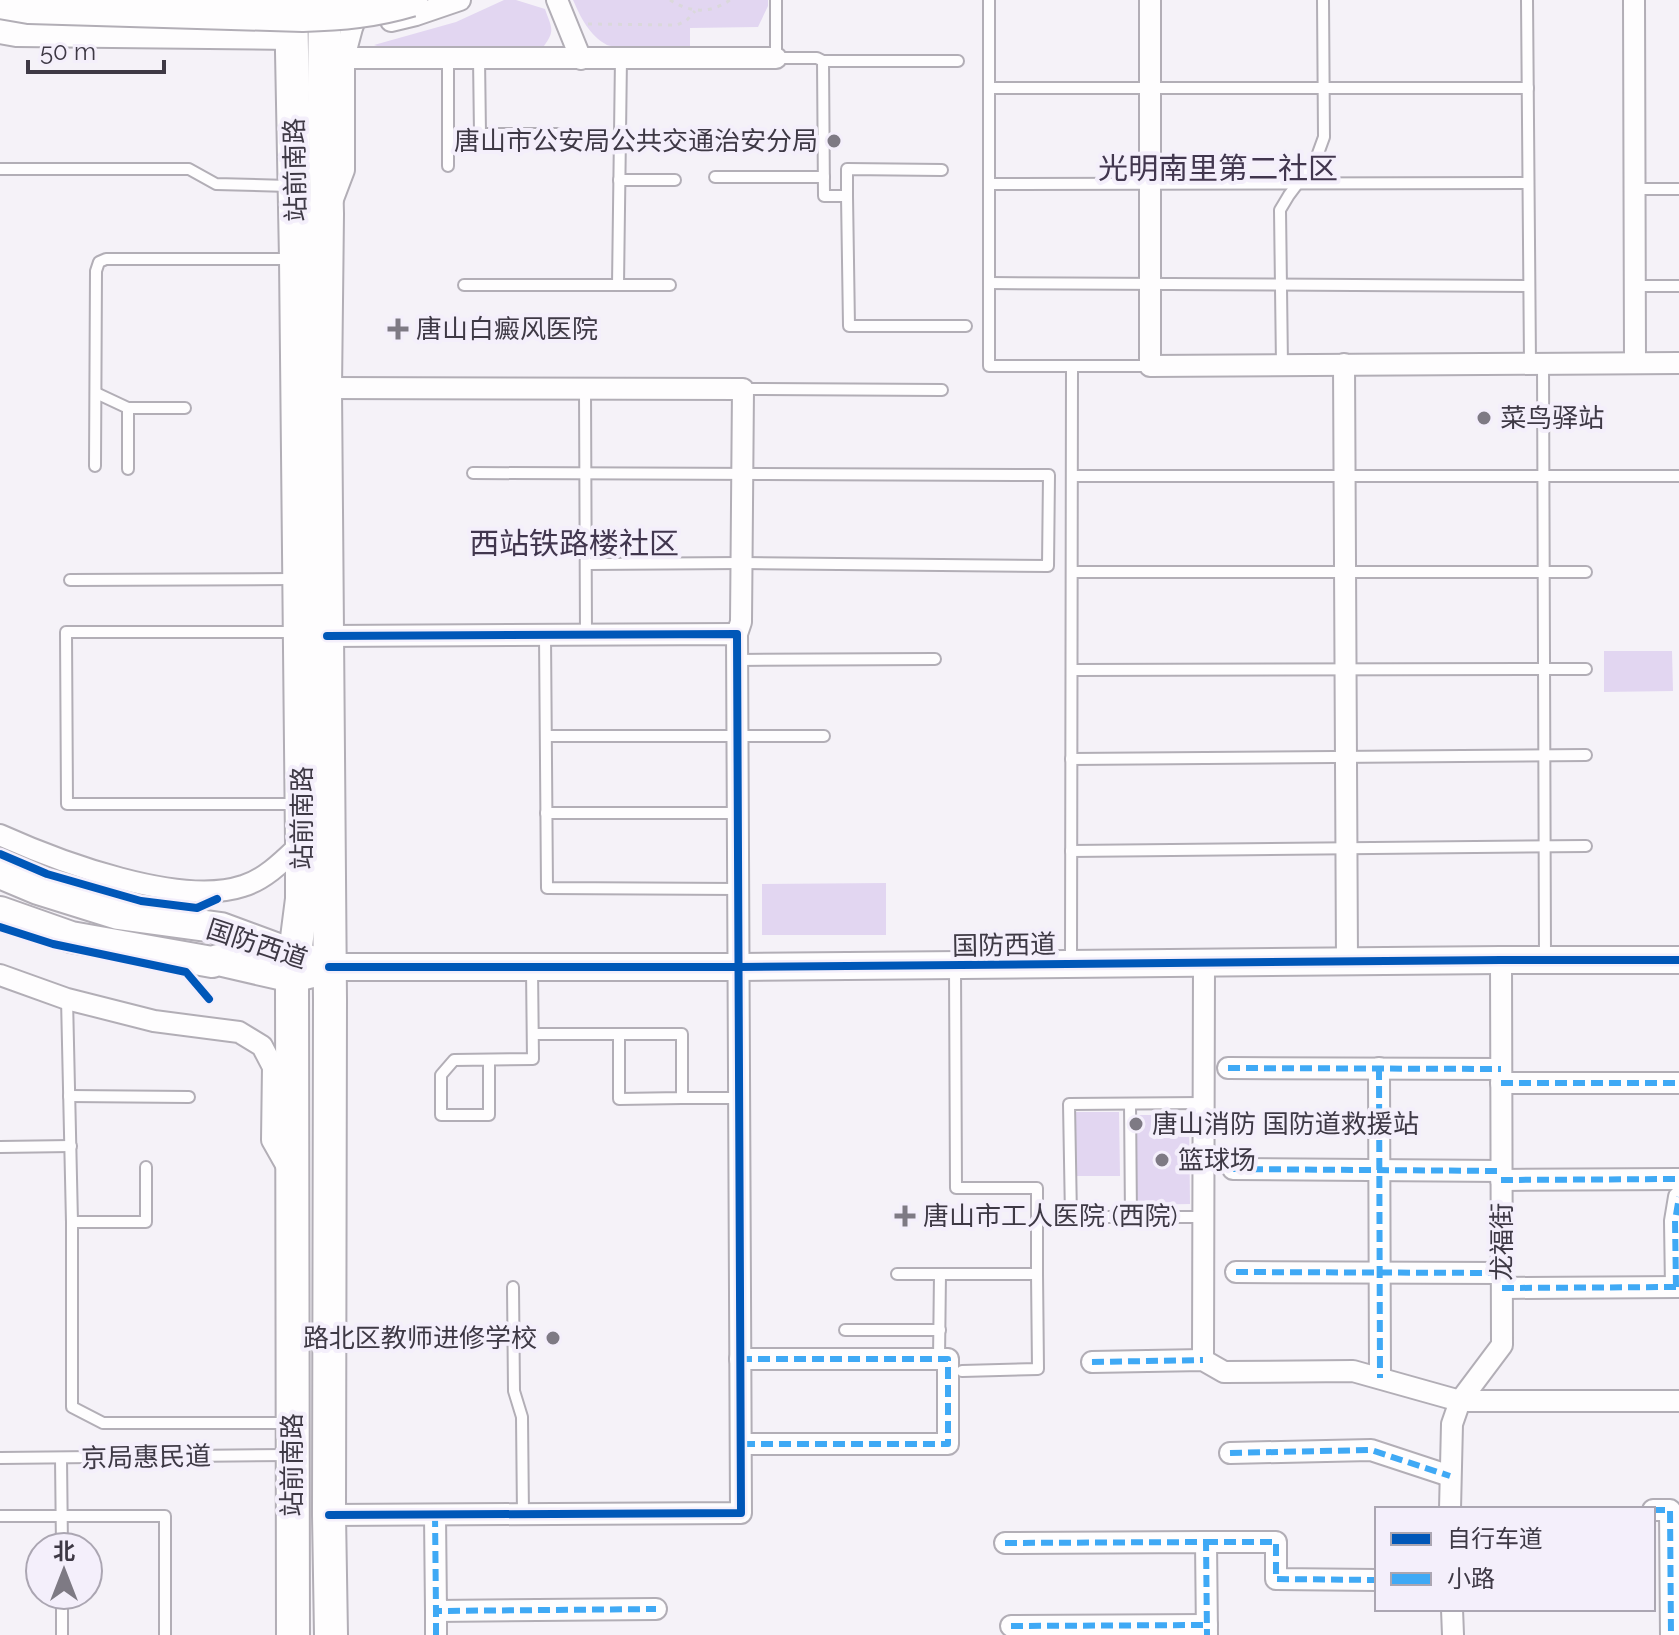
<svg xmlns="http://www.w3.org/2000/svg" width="1679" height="1635" font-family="Raleway,'Noto Sans SC',sans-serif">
<rect width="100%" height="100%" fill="#f5f2f8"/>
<!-- green -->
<g fill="#e2d6f1">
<path d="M 504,0 L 516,0 L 545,9 C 551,27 556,30 544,46 L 381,47 L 374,45 L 456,22 Z"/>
<path d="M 573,0 L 768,0 L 768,6 L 758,27 L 690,28 L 690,46 C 675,46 616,49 607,45 C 589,35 581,18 573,0 Z"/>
<path d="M 1604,651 L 1672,651 L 1673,691 L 1604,692 Z"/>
<path d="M 886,883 L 886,935 L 762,935 L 762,884 Z"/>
<path d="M 1073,1112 L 1119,1112 L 1120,1176 L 1073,1176 Z"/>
<path d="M 1134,1115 L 1189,1115 L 1190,1204 L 1135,1205 Z"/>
</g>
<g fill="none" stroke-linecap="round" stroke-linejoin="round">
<defs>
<g id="service">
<path d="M 776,0 L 776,58 L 817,58 L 823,61 L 824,196 L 847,196 L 847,169 L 942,170"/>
<path d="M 989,0 L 989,366 L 1150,366"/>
<path d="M 1527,0 L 1530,363"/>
<path d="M 448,58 L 448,166"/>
<path d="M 479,58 L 480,134 L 557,134"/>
<path d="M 823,61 L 958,61"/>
<path d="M 989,88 L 1528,88"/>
<path d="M 0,169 L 189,169 L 216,184 L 289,186"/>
<path d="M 715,177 L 824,177"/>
<path d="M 619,180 L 675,180"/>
<path d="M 989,184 L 1528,183"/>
<path d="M 1634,189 L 1679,189"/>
<path d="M 847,196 L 849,326 L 966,326"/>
<path d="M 989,283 L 1529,286"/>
<path d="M 464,285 L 670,285"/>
<path d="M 618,285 L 621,58"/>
<path d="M 1635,286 L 1679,286"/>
<path d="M 1543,363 L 1545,957"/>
<path d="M 1282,365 L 1280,210 L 1289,195 L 1316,159 L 1324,137 L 1323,0"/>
<path d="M 585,389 L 586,635"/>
<path d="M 743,389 L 942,390"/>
<path d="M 96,393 L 128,408 L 185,408"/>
<path d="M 95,466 L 96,271 L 99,262 L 106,259 L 290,259"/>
<path d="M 128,469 L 128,408"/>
<path d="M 473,473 L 1049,475 L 1048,566 L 742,563 L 587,564"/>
<path d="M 1072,476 L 1679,476"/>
<path d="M 1072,572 L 1586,572"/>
<path d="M 70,580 L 293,579"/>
<path d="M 294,632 L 66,632 L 67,804 L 299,804"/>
<path d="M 545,636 L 547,888 L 738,889"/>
<path d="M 737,660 L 935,659"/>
<path d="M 1072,670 L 1586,669"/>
<path d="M 546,736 L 824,736"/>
<path d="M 1071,759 L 1586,755"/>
<path d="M 546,813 L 738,813"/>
<path d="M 1071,851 L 1586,846"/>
<path d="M 1071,964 L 1072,366"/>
<path d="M 67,999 L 72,1222 L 72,1407 L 103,1423 L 287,1423"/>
<path d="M 533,1034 L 682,1034 L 682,1098 L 619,1099 L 619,1034"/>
<path d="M 489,1060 L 489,1115 L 441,1115 L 441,1075 L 454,1060 L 533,1059 L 532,969"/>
<path d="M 69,1096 L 189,1097"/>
<path d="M 682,1098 L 739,1098"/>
<path d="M 1203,1103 L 1069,1104 L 1071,1217 L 1203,1217"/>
<path d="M 1130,1104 L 1131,1217"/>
<path d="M 0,1147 L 71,1146"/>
<path d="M 72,1222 L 146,1222 L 146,1167"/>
<path d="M 897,1274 L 1037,1274 L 1037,1188 L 956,1188 L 955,966"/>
<path d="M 513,1287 L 514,1391 L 522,1417 L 523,1515"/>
<path d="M 845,1330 L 940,1330"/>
<path d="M 939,1358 L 940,1274"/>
<path d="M 962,1371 L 1038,1369 L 1037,1274"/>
<path d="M 0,1458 L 290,1455"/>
<path d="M 61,1458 L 62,1547"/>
<path d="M 0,1516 L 165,1516 L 165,1635"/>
<path d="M 62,1595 L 62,1635"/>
</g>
<g id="minor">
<path d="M 557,0 L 581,59"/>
<path d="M 1150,0 L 1150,366 L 1679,363"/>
<path d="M 1634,0 L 1635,363"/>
<path d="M 391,21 L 416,15 L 460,0"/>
<path d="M 344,58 L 776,58"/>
<path d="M 333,199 L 344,170 L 344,58 L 352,28 L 361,4"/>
<path d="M 1344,364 L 1347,962"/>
<path d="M 325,388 L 743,389 L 741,622 L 737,634"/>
<path d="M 327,636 L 737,634 L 741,1513 L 329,1515"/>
<path d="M 0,835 C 60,862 180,907 243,886 C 266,879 285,859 302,843"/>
<path d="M 0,975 L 67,999 L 154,1021 L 239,1032 L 262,1046 L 273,1067 L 272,1140 L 289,1170"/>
<path d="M 1228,1068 L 1501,1069"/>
<path d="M 1379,1068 L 1380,1378"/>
<path d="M 1501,1083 L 1679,1083"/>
<path d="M 1233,1169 L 1501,1171"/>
<path d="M 1501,1180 L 1679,1179"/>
<path d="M 1236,1272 L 1502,1273"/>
<path d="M 1676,1287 L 1675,1221 L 1679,1197"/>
<path d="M 1502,1288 L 1679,1287"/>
<path d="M 740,1359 L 948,1359 L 948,1444 L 741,1444"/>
<path d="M 1203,1360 L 1204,963"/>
<path d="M 1092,1362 L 1203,1360 L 1224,1372 L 1353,1371 L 1460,1401 L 1679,1401"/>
<path d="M 1230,1453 L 1371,1450 L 1450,1476"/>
<path d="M 1450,1509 L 1452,1424 L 1460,1401 L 1502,1345 L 1501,960"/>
<path d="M 1653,1510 L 1670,1510 L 1671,1635"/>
<path d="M 435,1515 L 436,1611 L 656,1609"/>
<path d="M 1206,1542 L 1276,1542 L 1276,1579 L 1377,1580"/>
<path d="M 1005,1543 L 1206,1542 L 1207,1635"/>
<path d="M 1452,1609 L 1453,1635"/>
<path d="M 1011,1626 L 1207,1625"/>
<path d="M 436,1635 L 436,1611"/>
</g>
<path id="tertiary" d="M 329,967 L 739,967 L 1501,960 L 1679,960"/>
<g id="secondary">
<path d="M 0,873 L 38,889 L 118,914 L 221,928 L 316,963"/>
<path d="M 0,912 L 71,937 L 212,962 L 218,960 L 292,977 L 317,971"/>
</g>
<g id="primary">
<path d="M 291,0 L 296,259 L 302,843 L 302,899 L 292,977 L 293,1635"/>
<path d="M 325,0 L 324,89 L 327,214 L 325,388 L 330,1000 L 329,1515 L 331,1635"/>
<path d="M 0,27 L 17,30 L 291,33"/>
</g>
</defs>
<!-- service casing -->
<use href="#service" stroke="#b2aeb6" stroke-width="14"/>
<!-- minor casing -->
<use href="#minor" stroke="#b2aeb6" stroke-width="24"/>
<!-- tertiary casing -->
<use href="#tertiary" stroke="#b2aeb6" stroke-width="30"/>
<!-- secondary casing -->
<use href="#secondary" stroke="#b2aeb6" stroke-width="34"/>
<!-- primary casing -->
<use href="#primary" stroke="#b2aeb6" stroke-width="36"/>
<!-- path -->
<g stroke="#dad8db" stroke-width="3" stroke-dasharray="4 6" stroke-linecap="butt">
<path d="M 670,0 C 690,13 710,14 730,0"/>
<path d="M 588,24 L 677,25 L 686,21 L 695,11"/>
</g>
<!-- service -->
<use href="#service" stroke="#fefdfe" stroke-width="10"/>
<!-- minor -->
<use href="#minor" stroke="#fefdfe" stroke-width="20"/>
<!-- tertiary -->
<use href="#tertiary" stroke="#fefdfe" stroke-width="26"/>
<!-- secondary -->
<use href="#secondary" stroke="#fefdfe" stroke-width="30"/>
<!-- primary -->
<use href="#primary" stroke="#fefdfe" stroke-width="32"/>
<defs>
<path id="primary-bridge" d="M 0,2 L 29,7 L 303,15 C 342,14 374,11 411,0"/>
</defs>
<!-- primary-bridge casing -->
<use href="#primary-bridge" stroke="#b2aeb6" stroke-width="36" stroke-linecap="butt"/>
<!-- primary-bridge -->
<use href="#primary-bridge" stroke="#fefdfe" stroke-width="32"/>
<!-- quiet -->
<g stroke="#3fa9f5" stroke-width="6" stroke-dasharray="12 6" stroke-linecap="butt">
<path d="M 1228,1068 L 1501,1069"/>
<path d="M 1379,1068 L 1380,1378"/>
<path d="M 1501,1083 L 1679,1083"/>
<path d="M 1233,1169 L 1501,1171"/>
<path d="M 1501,1180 L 1679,1179"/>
<path d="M 1236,1272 L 1502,1273"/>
<path d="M 1676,1287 L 1675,1221 L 1679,1197"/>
<path d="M 1502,1288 L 1679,1287"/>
<path d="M 740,1359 L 948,1359 L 948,1444 L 741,1444"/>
<path d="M 1092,1362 L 1203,1360"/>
<path d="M 1230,1453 L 1371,1450 L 1450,1476"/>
<path d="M 1653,1510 L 1670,1510 L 1671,1635"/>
<path d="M 435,1515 L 436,1611 L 656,1609"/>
<path d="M 1206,1542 L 1276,1542 L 1276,1579 L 1377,1580"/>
<path d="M 1005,1543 L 1206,1542 L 1207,1635"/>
<path d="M 1011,1626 L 1207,1625"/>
<path d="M 436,1635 L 436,1611"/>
</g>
<defs>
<g id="cycleway">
<path d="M 327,636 L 737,634 L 741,1513 L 329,1515"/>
<path d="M 0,854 L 47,874 L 141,901 L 197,908 L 217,899"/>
<path d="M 0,927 L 53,944 L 186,972 L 209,999"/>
<path d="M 329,967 L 739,967 L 1501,960 L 1679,960"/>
</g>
</defs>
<!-- cycleway casing -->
<use href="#cycleway" stroke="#f4effb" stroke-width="13"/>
<!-- cycleway -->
<use href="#cycleway" stroke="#0057b8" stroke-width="8"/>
</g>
<!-- markers -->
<g fill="#7e7a84" stroke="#f4effb" stroke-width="3">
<circle cx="834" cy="141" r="8"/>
<path d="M394 317h8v8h8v8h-8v8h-8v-8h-8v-8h8z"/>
<circle cx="1484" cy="418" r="8"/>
<circle cx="1136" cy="1124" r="8"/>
<circle cx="1162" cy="1160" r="8"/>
<path d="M901 1204h8v8h8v8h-8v8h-8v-8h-8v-8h8z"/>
<circle cx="553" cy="1338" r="8"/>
</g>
<g text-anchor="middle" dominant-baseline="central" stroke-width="8" stroke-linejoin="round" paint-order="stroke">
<!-- poi labels -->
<g font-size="26" fill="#3e3945" stroke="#f4effb" text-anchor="start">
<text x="818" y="141" text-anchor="end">唐山市公安局公共交通治安分局</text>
<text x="416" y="329">唐山白癜风医院</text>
<text x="1500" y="418">菜鸟驿站</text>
<text x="1152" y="1124">唐山消防 国防道救援站</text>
<text x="1178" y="1160">篮球场</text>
<text x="923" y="1216">唐山市工人医院 (西院)</text>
<text x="537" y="1338" text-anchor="end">路北区教师进修学校</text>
</g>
<!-- street labels -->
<g font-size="26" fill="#3e3945" stroke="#f4effb">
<text transform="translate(295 170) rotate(-91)">站前南路</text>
<text transform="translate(302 818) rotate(-90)">站前南路</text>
<text transform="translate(257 944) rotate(18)">国防西道</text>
<text transform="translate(1004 945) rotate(-1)">国防西道</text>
<text transform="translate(1502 1242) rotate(-90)">龙福街</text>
<text transform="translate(146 1457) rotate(-1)">京局惠民道</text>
<text transform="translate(292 1465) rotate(-90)">站前南路</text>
</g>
<!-- quarter labels -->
<g font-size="30" fill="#41364e" stroke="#f4effb">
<text x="1218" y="168">光明南里第二社区</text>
<text x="574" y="543">西站铁路楼社区</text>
</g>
</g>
<!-- legend -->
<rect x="1375" y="1507" width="280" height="104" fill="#f4effb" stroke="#aba6b2" stroke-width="2"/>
<rect x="1391" y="1533" width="40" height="12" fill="#0057b8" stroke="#aba6b2" stroke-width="2"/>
<text x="1447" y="1547" font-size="24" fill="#3e3945">自行车道</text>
<rect x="1391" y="1573" width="40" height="12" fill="#3fa9f5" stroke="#aba6b2" stroke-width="2"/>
<text x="1447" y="1587" font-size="24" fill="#3e3945">小路</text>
<!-- north arrow -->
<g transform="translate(64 1571)"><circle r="38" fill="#f4effb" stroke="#aba6b2" stroke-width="2"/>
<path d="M0-6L14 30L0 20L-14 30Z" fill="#7e7a84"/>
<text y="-12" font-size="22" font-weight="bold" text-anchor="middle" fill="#3e3945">北</text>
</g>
<!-- scale -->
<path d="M28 60v12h136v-12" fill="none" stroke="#3e3945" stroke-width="4"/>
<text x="40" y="60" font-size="24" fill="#3e3945" stroke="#f4effb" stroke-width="6" paint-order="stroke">50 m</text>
</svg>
